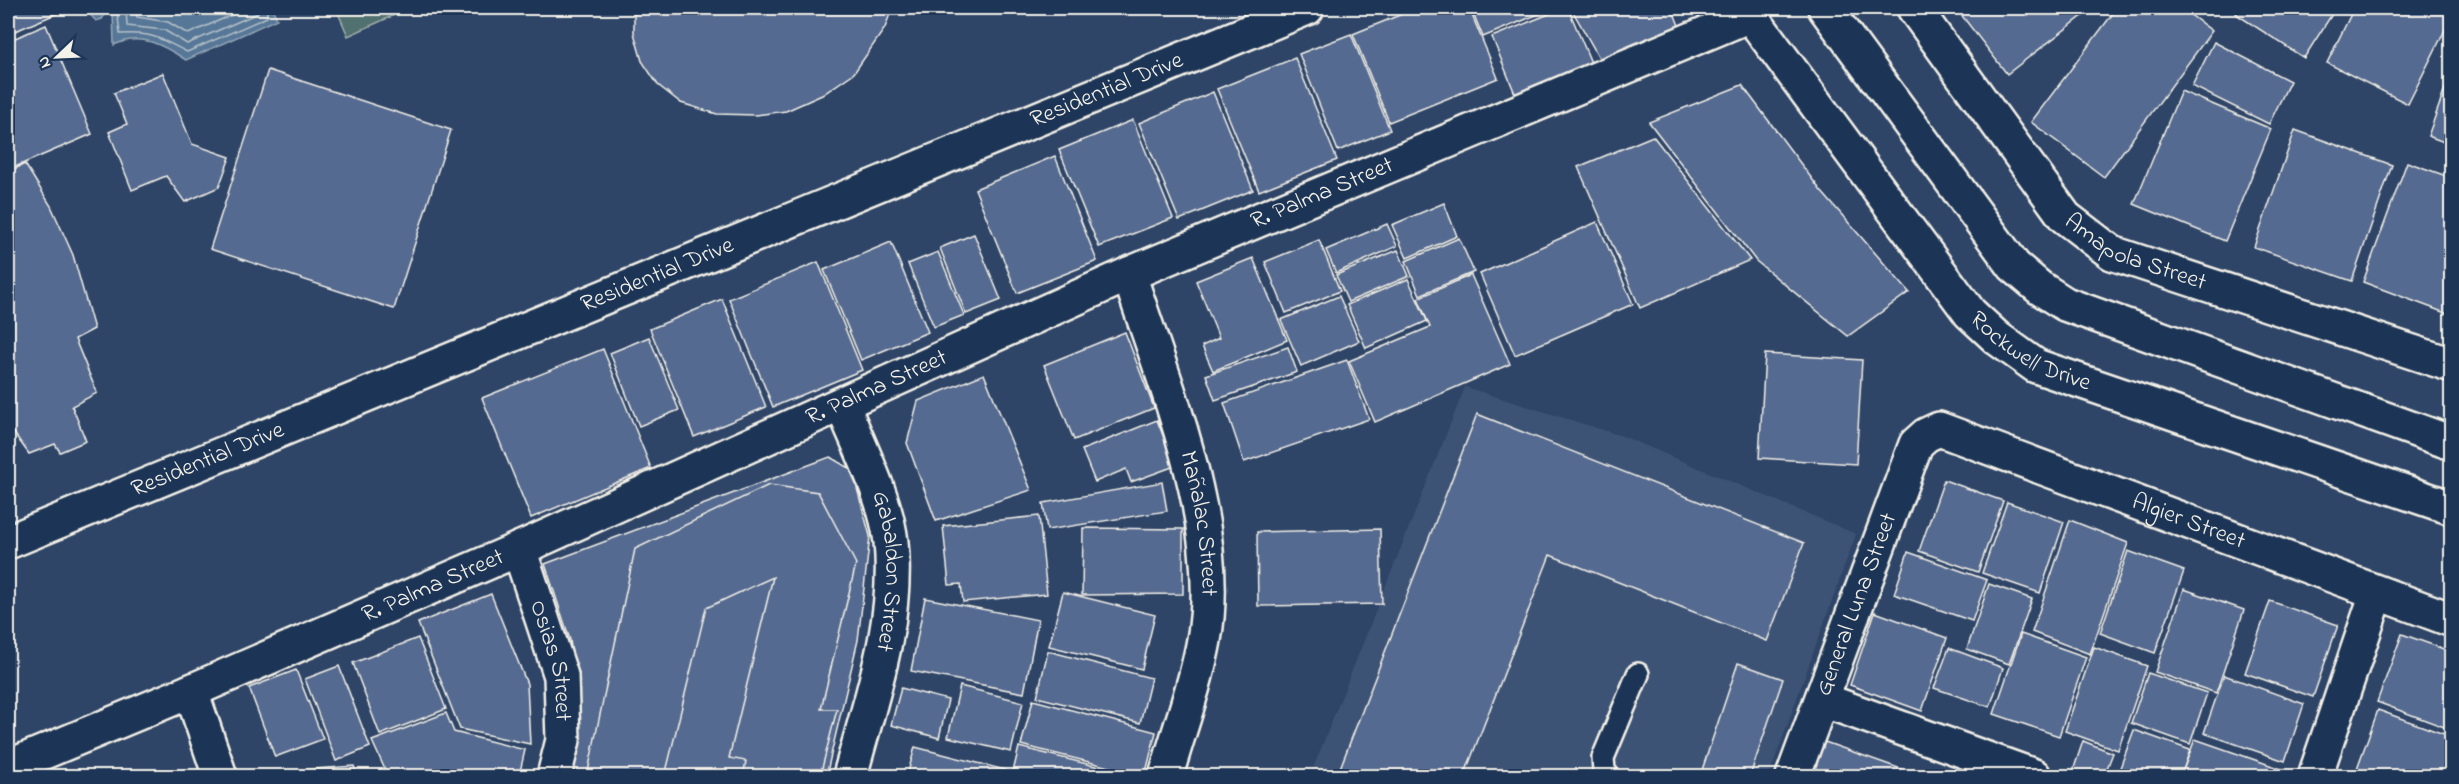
<svg xmlns="http://www.w3.org/2000/svg" width="2459" height="784" font-family="'Indie Flower',sans-serif">
<rect width="100%" height="100%" fill="#2e4568"/>
<filter id="ink" filterUnits="userSpaceOnUse"><feTurbulence type="fractalNoise" baseFrequency=".0167" numOctaves="2"/><feDisplacementMap in="SourceGraphic" scale="12" xChannelSelector="R" yChannelSelector="G"/><feConvolveMatrix kernelMatrix="1 2 1 2 8 2 1 2 1" color-interpolation-filters="sRGB"/></filter>
<g filter="url(#ink)">
<!-- built -->
<path fill="#3d5376" d="M 1465,387 L 1622,436 L 1856,534 L 1769,776 L 1310,776 Z"/>
<!-- green -->
<path fill="#51706f" stroke="#a2b0ac" stroke-width="1.5" d="M 336,8 L 410,8 L 348,36 Z"/>
<!-- water -->
<path fill="#577797" stroke="#96a8b7" stroke-width="1.5" d="M 84,8 L 272,8 L 277,19 L 186,60 C 163,45 141,32 114,45 L 113,11 L 108,10 L 102,19 L 96,21 Z"/>
<g fill="none" stroke-linecap="round" stroke-linejoin="round">
<!-- shore -->
<g stroke="#b5c0c8" stroke-width="1.5">
<path d="M 117,8 L 120,34 C 153,32 159,38 187,52 L 267,17 L 267,8"/>
<path d="M 126,8 L 127,26 L 164,30 L 187,44 L 258,13 L 259,8"/>
<path d="M 135,8 L 137,17 L 168,22 L 188,34 L 248,8"/>
</g>
</g>
<!-- building -->
<g fill="#546a91" stroke="#f4f1e8" stroke-width="1.5">
<path d="M 8,8 L 70,8 L 8,34 Z"/>
<path d="M 634,8 L 892,8 L 885,28 L 854,73 L 822,95 L 786,111 L 756,115 L 717,114 L 681,103 L 658,85 L 642,61 L 634,33 Z"/>
<path d="M 1417,8 L 1469,8 L 1498,78 L 1389,122 L 1353,34 Z"/>
<path d="M 1471,8 L 1551,8 L 1551,9 L 1483,37 Z"/>
<path d="M 1564,8 L 1568,8 L 1592,65 L 1516,96 L 1492,37 Z"/>
<path d="M 1571,8 L 1672,8 L 1680,28 L 1601,61 Z"/>
<path d="M 1956,8 L 2093,8 L 2007,74 Z"/>
<path d="M 2117,8 L 2181,8 L 2212,31 L 2104,177 L 2031,122 Z"/>
<path d="M 2240,8 L 2336,8 L 2304,58 L 2236,14 Z"/>
<path d="M 2354,8 L 2452,8 L 2452,16 L 2408,104 L 2327,63 Z"/>
<path d="M 46,25 L 92,134 L 8,170 L 8,41 Z"/>
<path d="M 1351,34 L 1390,130 L 1338,151 L 1299,54 Z"/>
<path d="M 2214,42 L 2290,81 L 2269,124 L 2192,86 Z"/>
<path d="M 1295,58 L 1337,160 L 1259,191 L 1217,89 Z"/>
<path d="M 268,70 L 451,130 L 394,309 L 210,249 Z"/>
<path d="M 2452,70 L 2452,145 L 2428,136 Z"/>
<path d="M 163,73 L 192,144 L 230,157 L 219,187 L 185,202 L 166,176 L 132,190 L 109,132 L 127,124 L 114,93 Z"/>
<path d="M 1742,85 L 1821,191 L 1909,292 L 1848,336 L 1756,261 L 1649,122 Z"/>
<path d="M 2181,91 L 2271,129 L 2225,241 L 2134,204 Z"/>
<path d="M 1213,92 L 1253,190 L 1179,220 L 1139,123 Z"/>
<path d="M 1133,120 L 1173,218 L 1099,247 L 1059,150 Z"/>
<path d="M 2295,130 L 2392,165 L 2352,281 L 2254,247 Z"/>
<path d="M 1653,136 L 1750,260 L 1640,308 L 1578,167 Z"/>
<path d="M 1055,156 L 1097,261 L 1017,293 L 975,189 Z"/>
<path d="M 2407,162 L 2452,178 L 2452,304 L 2448,314 L 2363,282 Z"/>
<path d="M 25,164 L 51,206 L 73,255 L 94,329 L 75,339 L 97,393 L 72,406 L 86,441 L 60,452 L 55,444 L 29,454 L 8,425 L 8,172 Z"/>
<path d="M 1444,203 L 1457,236 L 1407,258 L 1392,225 Z"/>
<path d="M 1597,222 L 1633,304 L 1515,355 L 1480,274 Z"/>
<path d="M 1387,224 L 1397,246 L 1336,273 L 1326,250 Z"/>
<path d="M 974,234 L 1001,300 L 966,314 L 940,248 Z"/>
<path d="M 1459,238 L 1474,272 L 1420,295 L 1406,261 Z"/>
<path d="M 1319,240 L 1340,291 L 1286,313 L 1265,262 Z"/>
<path d="M 891,242 L 928,332 L 861,360 L 824,270 Z"/>
<path d="M 1398,250 L 1409,276 L 1348,302 L 1336,275 Z"/>
<path d="M 938,252 L 964,315 L 934,327 L 908,264 Z"/>
<path d="M 1253,258 L 1287,340 L 1213,371 L 1202,346 L 1219,338 L 1196,281 Z"/>
<path d="M 818,262 L 862,370 L 773,407 L 729,299 Z"/>
<path d="M 1471,275 L 1510,364 L 1375,422 L 1349,361 L 1430,327 L 1418,298 Z"/>
<path d="M 1408,279 L 1427,321 L 1366,348 L 1347,305 Z"/>
<path d="M 1339,296 L 1359,341 L 1301,366 L 1281,320 Z"/>
<path d="M 722,299 L 766,407 L 694,437 L 650,329 Z"/>
<path d="M 1125,332 L 1154,408 L 1074,440 L 1044,365 Z"/>
<path d="M 649,337 L 679,410 L 639,426 L 610,353 Z"/>
<path d="M 1288,347 L 1297,372 L 1215,400 L 1206,375 Z"/>
<path d="M 603,349 L 651,468 L 531,518 L 482,398 Z"/>
<path d="M 1765,354 L 1862,360 L 1856,464 L 1759,458 Z"/>
<path d="M 1347,360 L 1369,419 L 1244,462 L 1224,403 Z"/>
<path d="M 984,374 L 1031,490 L 936,521 L 907,443 L 918,401 Z"/>
<path d="M 1477,414 L 1804,543 L 1767,641 L 1550,555 L 1464,776 L 1337,776 Z"/>
<path d="M 1157,420 L 1175,466 L 1131,482 L 1126,469 L 1095,482 L 1082,450 Z"/>
<path d="M 830,457 L 852,470 L 870,536 L 858,640 L 826,776 L 563,776 L 578,700 L 570,640 L 545,564 Z"/>
<path d="M 1944,480 L 2003,501 L 1978,572 L 1919,551 Z"/>
<path d="M 1162,482 L 1167,511 L 1047,530 L 1043,503 Z"/>
<path d="M 769,485 L 818,492 L 856,564 L 821,709 L 837,709 L 820,776 L 743,776 L 746,761 L 729,758 L 773,577 L 706,608 L 665,776 L 587,776 L 635,549 Z"/>
<path d="M 2007,502 L 2064,522 L 2040,593 L 1982,573 Z"/>
<path d="M 1039,516 L 1047,594 L 963,602 L 961,584 L 949,585 L 943,526 Z"/>
<path d="M 2070,520 L 2128,543 L 2090,654 L 2032,632 Z"/>
<path d="M 1083,528 L 1183,529 L 1183,594 L 1082,595 Z"/>
<path d="M 1380,529 L 1382,604 L 1258,606 L 1257,532 Z"/>
<path d="M 2128,551 L 2184,571 L 2155,653 L 2100,633 Z"/>
<path d="M 1908,552 L 1987,580 L 1972,621 L 1894,594 Z"/>
<path d="M 1989,584 L 2032,599 L 2009,664 L 1967,649 Z"/>
<path d="M 2184,589 L 2244,610 L 2216,693 L 2155,672 Z"/>
<path d="M 1063,592 L 1155,615 L 1142,669 L 1049,646 Z"/>
<path d="M 491,594 L 527,684 L 530,744 L 460,729 L 418,623 Z"/>
<path d="M 925,598 L 1038,620 L 1024,693 L 911,671 Z"/>
<path d="M 2270,601 L 2338,625 L 2313,697 L 2245,673 Z"/>
<path d="M 1875,612 L 1947,638 L 1922,711 L 1850,685 Z"/>
<path d="M 2021,634 L 2086,657 L 2059,736 L 1994,714 Z"/>
<path d="M 2402,634 L 2452,652 L 2452,730 L 2377,702 Z"/>
<path d="M 418,638 L 446,709 L 380,735 L 353,663 Z"/>
<path d="M 2094,647 L 2147,666 L 2118,750 L 2065,731 Z"/>
<path d="M 1949,648 L 2003,668 L 1990,707 L 1934,688 Z"/>
<path d="M 1048,651 L 1151,678 L 1140,723 L 1037,697 Z"/>
<path d="M 1738,663 L 1783,679 L 1750,776 L 1700,776 Z"/>
<path d="M 339,666 L 370,747 L 336,761 L 305,679 Z"/>
<path d="M 296,670 L 323,739 L 275,757 L 249,688 Z"/>
<path d="M 2148,673 L 2207,693 L 2190,744 L 2131,723 Z"/>
<path d="M 2224,675 L 2304,704 L 2285,761 L 2204,733 Z"/>
<path d="M 960,686 L 1023,702 L 1011,752 L 948,737 Z"/>
<path d="M 901,688 L 948,700 L 939,738 L 891,725 Z"/>
<path d="M 1033,700 L 1156,732 L 1145,776 L 1021,745 Z"/>
<path d="M 2378,710 L 2452,737 L 2452,776 L 2361,776 L 2355,774 Z"/>
<path d="M 446,713 L 454,732 L 525,750 L 519,776 L 388,776 L 372,741 Z"/>
<path d="M 2134,730 L 2190,750 L 2181,776 L 2117,776 Z"/>
<path d="M 2195,739 L 2284,770 L 2281,776 L 2181,776 Z"/>
<path d="M 1822,741 L 1921,776 L 1810,776 Z"/>
<path d="M 2083,741 L 2113,753 L 2104,776 L 2080,776 L 2072,774 Z"/>
<path d="M 915,747 L 1005,770 L 1003,776 L 907,776 Z"/>
<path d="M 1019,747 L 1131,775 L 1130,776 L 1012,776 Z"/>
<path d="M 354,766 L 357,776 L 255,776 L 262,773 Z"/>
</g>
<g fill="none" stroke-linecap="round" stroke-linejoin="round">
<defs>
<path id="service" d="M 1608,776 L 1604,770 L 1603,758 L 1638,674"/>
<g id="minor">
<path id="s1" d="M 1914,8 L 2065,217 L 2112,253 L 2452,365"/>
<path id="s2" d="M 1129,274 C 1164,384 1225,524 1204,640 C 1196,686 1178,732 1166,776"/>
<path id="s3" d="M 842,404 C 859,446 886,498 891,542 C 899,622 870,701 850,776"/>
<path id="s4" d="M 8,542 L 1307,8"/>
<path id="s5" d="M 519,549 L 561,676 L 563,740 L 554,776"/>
<path d="M 191,691 L 220,776"/>
<path d="M 1823,700 L 2034,776"/>
<path id="s6" d="M 8,767 L 191,691 L 519,549 L 1129,274 L 1750,15"/>
<path id="s7" d="M 1793,776 L 1916,444 L 1926,435 L 1939,429 L 2452,620"/>
<path d="M 2315,776 L 2377,593"/>
</g>
<g id="secondary">
<path id="s8" d="M 1745,8 L 1970,313 L 1997,338 L 2036,366 L 2452,508"/>
<path d="M 1825,8 L 2014,266 L 2040,288 L 2065,304 L 2452,443"/>
</g>
</defs>
<!-- service casing -->
<use href="#service" stroke="#f4f1e8" stroke-width="26"/>
<!-- minor casing -->
<use href="#minor" stroke="#f4f1e8" stroke-width="38"/>
<!-- secondary casing -->
<use href="#secondary" stroke="#f4f1e8" stroke-width="38"/>
<!-- service -->
<use href="#service" stroke="#1d3557" stroke-width="21"/>
<!-- minor -->
<use href="#minor" stroke="#1d3557" stroke-width="33"/>
<!-- secondary -->
<use href="#secondary" stroke="#1d3557" stroke-width="33"/>
</g>
</g>
<g text-anchor="middle" dominant-baseline="central" stroke-width="5" stroke-linejoin="round" paint-order="stroke">
<!-- street labels -->
<g font-size="24" fill="#f4f1e8" stroke="#1d3557">
<text stroke="none"><textPath href="#s4" startOffset="1188">Residential Drive</textPath></text>
<text stroke="none"><textPath href="#s6" startOffset="1434">R. Palma Street</textPath></text>
<text stroke="none"><textPath href="#s1" startOffset="338">Amapola Street</textPath></text>
<text stroke="none"><textPath href="#s4" startOffset="702">Residential Drive</textPath></text>
<text stroke="none"><textPath href="#s8" startOffset="452">Rockwell Drive</textPath></text>
<text stroke="none"><textPath href="#s6" startOffset="948">R. Palma Street</textPath></text>
<text stroke="none"><textPath href="#s4" startOffset="216">Residential Drive</textPath></text>
<text stroke="none"><textPath href="#s7" startOffset="648">Algier Street</textPath></text>
<text stroke="none"><textPath href="#s2" startOffset="260">Mañalac Street</textPath></text>
<text stroke="none"><textPath href="#s3" startOffset="176">Gabaldon Street</textPath></text>
<text stroke="none"><textPath href="#s6" startOffset="462">R. Palma Street</textPath></text>
<text stroke="none"><textPath href="#s7" startOffset="183">General Luna Street</textPath></text>
<text stroke="none"><textPath href="#s5" startOffset="117">Osias Street</textPath></text>
</g>
</g>
<!-- margin -->
<rect width="2459" height="784" fill="none" stroke="#1d3557" stroke-width="30"/>
<rect x="15" y="15" width="2429" height="754" fill="none" stroke="#f4f1e8" stroke-width="2" filter="url(#ink)"/>
<!-- north arrow -->
<g transform="translate(57 57) rotate(247)" stroke="#1d3557" stroke-width="4.5" paint-order="stroke">
<path d="M0-4.5L10 22L0 15L-10 22Z" fill="#f4f1e8"/>
<text y="-9" font-size="16" font-weight="bold" text-anchor="middle" fill="#f4f1e8">N</text>
</g>
</svg>
